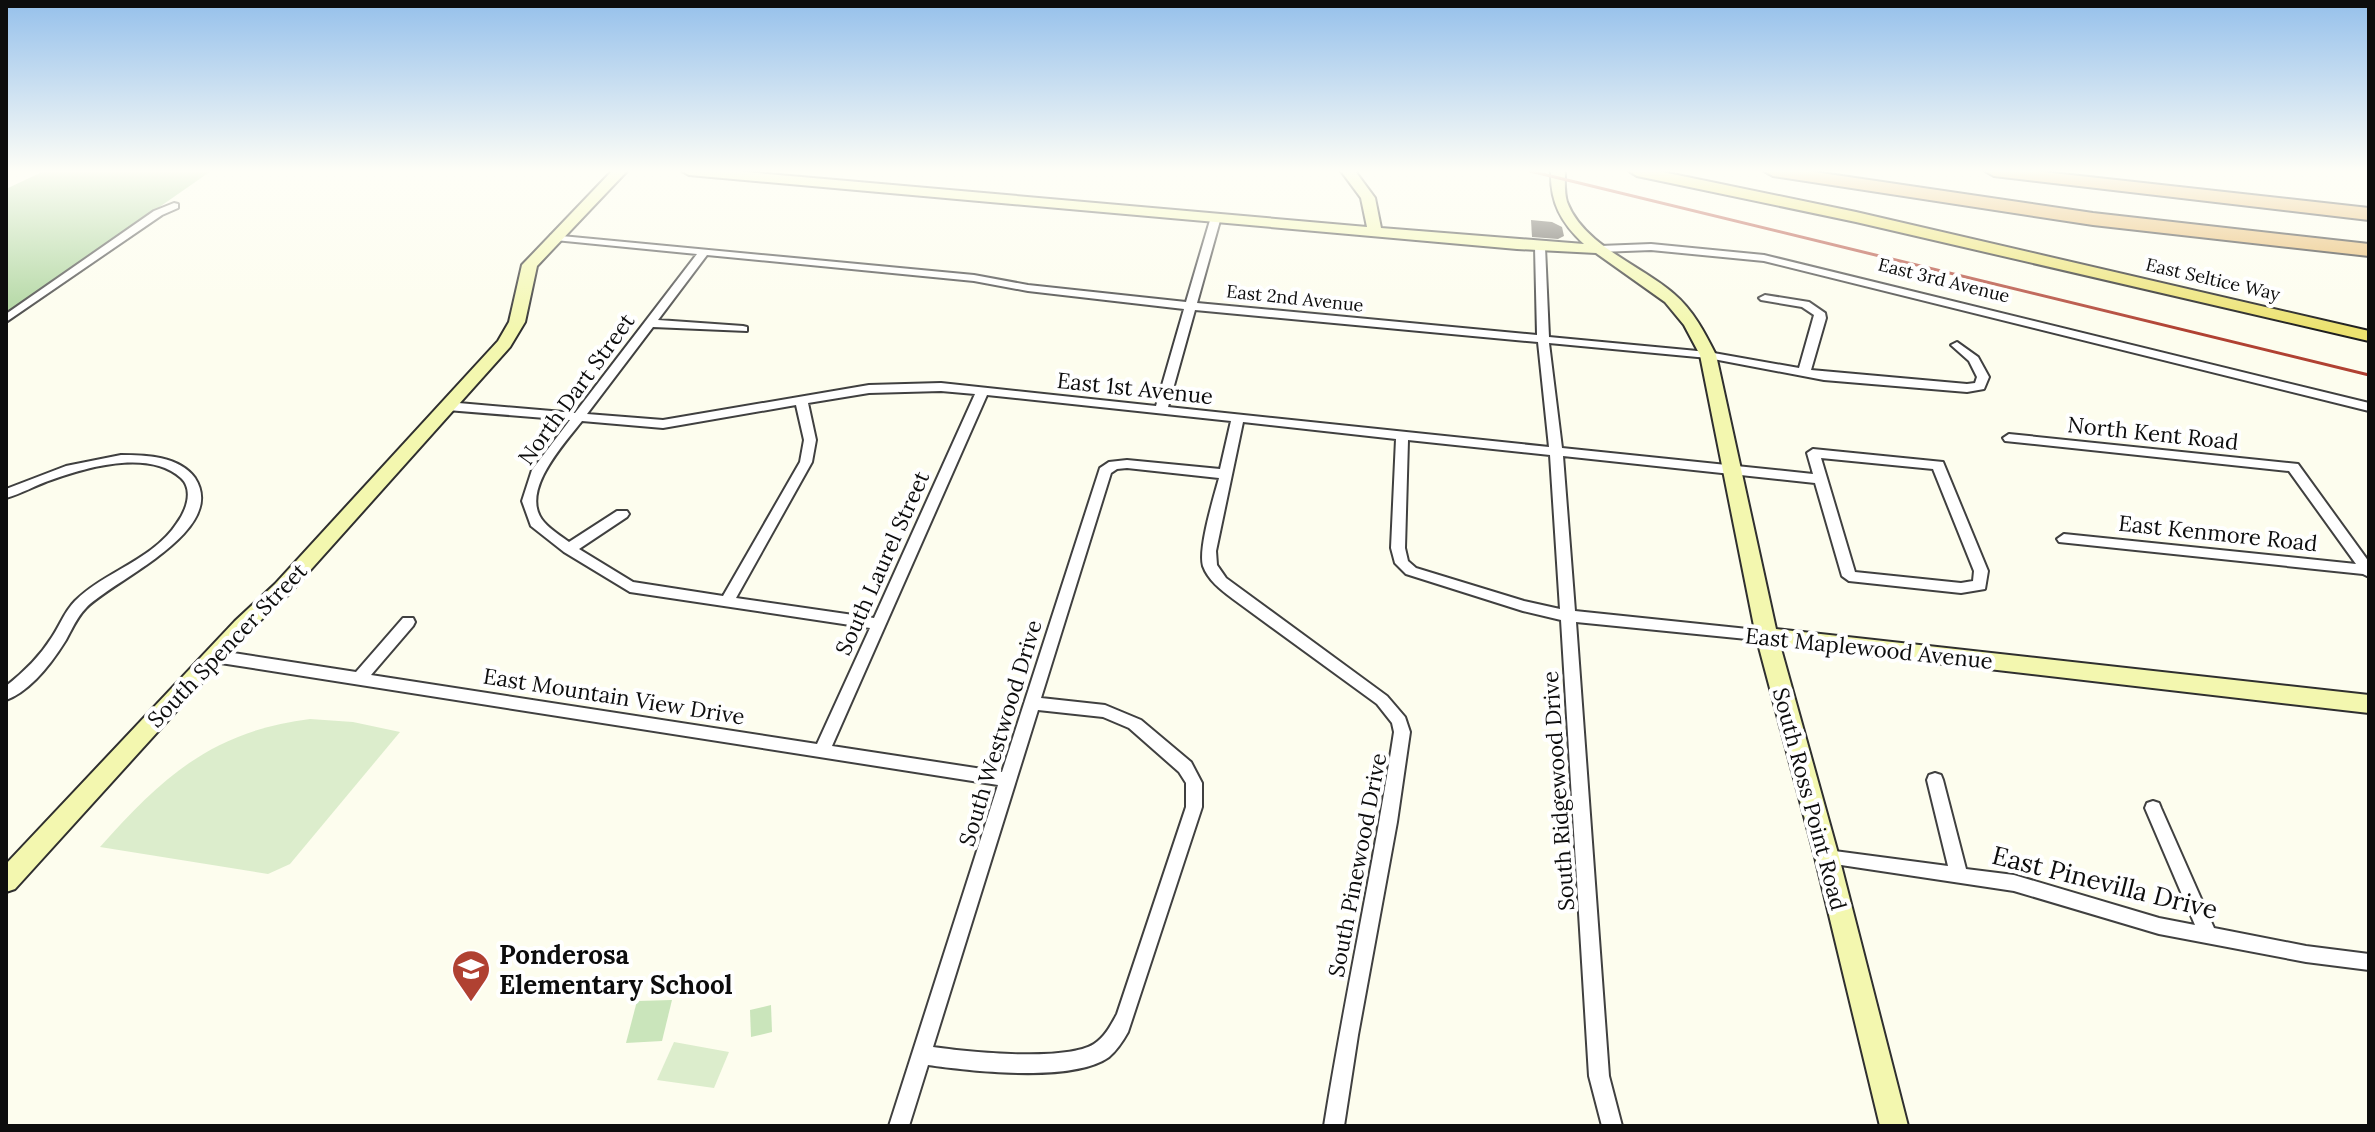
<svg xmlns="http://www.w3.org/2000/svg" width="2375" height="1132" font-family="Lora,serif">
<rect width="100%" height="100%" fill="#fdfdee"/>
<!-- green -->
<g fill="#cae5bb">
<path d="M 672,1000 L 662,1041 L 626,1043 L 637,1001 Z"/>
<path d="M 771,1005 L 772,1032 L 751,1037 L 750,1010 Z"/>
</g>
<!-- forest -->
<path fill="#acd49c" d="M 44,171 L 211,171 L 6,314 L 6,189 Z"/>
<!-- pitch -->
<g fill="#dcedcc">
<path d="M 310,719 L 353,722 L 400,732 L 290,864 L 268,874 L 100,847 C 163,776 213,731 310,719 Z"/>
<path d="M 674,1042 L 729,1052 L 714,1088 L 657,1080 Z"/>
</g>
<!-- building -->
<path fill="#54504a" d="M 1531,220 L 1552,222 L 1562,227 L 1564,236 L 1558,239 L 1532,237 Z"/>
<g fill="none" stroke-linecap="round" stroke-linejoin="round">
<defs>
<g id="street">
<path d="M 174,203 L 178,204 L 178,208 L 162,215 L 6,322 L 6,314 L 154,211 Z"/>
<path d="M 1216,214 L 1221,217 L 1197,303 L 1537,335 L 1535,247 L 1540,244 L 1545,247 L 1549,337 L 1708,352 L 1799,368 L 1814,315 L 1802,307 L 1761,300 L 1759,298 L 1765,295 L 1809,302 L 1825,313 L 1826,318 L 1811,370 L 1967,384 L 1975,383 L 1977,377 L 1969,361 L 1951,345 L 1957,342 L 1978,357 L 1989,377 L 1984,389 L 1967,392 L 1824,380 L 1708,358 L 1549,343 L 1562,448 L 1813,474 L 1807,453 L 1813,449 L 1943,462 L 1988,571 L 1985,589 L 1961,593 L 1849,581 L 1842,576 L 1815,483 L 1563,456 L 1575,611 L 1767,631 L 1772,632 L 1774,636 L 1772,640 L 1767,641 L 1576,622 L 1609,1076 L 1622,1126 L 1602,1126 L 1589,1076 L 1561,620 L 1523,611 L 1406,574 L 1395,563 L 1391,548 L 1396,439 L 1243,422 L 1216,551 L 1217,565 L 1226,578 L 1387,696 L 1405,717 L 1410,732 L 1397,822 L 1358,1035 L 1344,1126 L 1324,1126 C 1345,994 1374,864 1394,732 L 1392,723 L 1377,704 L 1233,599 C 1221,590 1208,580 1203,566 C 1198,548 1214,497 1219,478 L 1127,468 L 1117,469 L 1111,473 L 1041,698 L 1105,705 L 1141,720 L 1191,762 L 1202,783 L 1202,807 L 1128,1032 C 1123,1041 1117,1050 1109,1057 C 1072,1083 971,1071 928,1065 L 909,1126 L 889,1126 L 998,785 L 214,662 L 209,660 L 207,656 L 209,652 L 214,650 L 356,672 L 403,618 L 413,618 L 415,622 L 413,626 L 371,675 L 817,744 L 870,628 L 630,592 L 564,552 L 531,526 L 522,501 L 532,470 L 570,420 L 447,410 L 441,406 L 447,402 L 575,413 L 697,254 L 555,240 L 550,237 L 551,235 L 974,275 L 1028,285 L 1186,302 L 1211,217 ZM 707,255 L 974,281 L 1028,291 L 1184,309 L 1156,406 L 941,383 L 869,385 L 663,420 L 587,414 L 653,327 L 747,331 L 747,327 L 743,326 L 658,320 ZM 1195,310 L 1538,342 L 1549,447 L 1168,407 ZM 941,391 L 975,394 L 874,618 L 736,598 L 812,462 L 816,440 L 808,403 L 869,393 ZM 987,395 L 1231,421 L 1220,469 L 1127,460 L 1109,462 L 1100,468 L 1002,772 L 832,746 ZM 796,405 L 804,440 L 800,462 L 723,596 L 633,582 L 579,549 L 627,517 L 629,514 L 627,511 L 617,511 L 569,542 C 561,536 551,530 544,522 C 518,493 564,444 582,421 L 663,428 ZM 1408,440 L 1550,455 L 1560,609 L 1524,601 L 1416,568 L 1408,561 L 1405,548 ZM 1821,458 L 1933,469 L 1974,571 L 1973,581 L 1961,583 L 1855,572 ZM 1038,710 L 1103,717 L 1129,728 L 1179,772 L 1186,783 L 1186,807 L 1117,1014 C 1111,1025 1105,1037 1094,1044 C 1065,1062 968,1052 933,1047 Z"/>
<path d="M 1651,244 L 1764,255 L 2369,403 L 2369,411 L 1764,261 L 1651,250 L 1600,252 L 1595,249 L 1600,246 Z"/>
<path d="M 2009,434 L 2298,464 L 2369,562 L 2369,577 L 2363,574 L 2059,542 L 2057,539 L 2064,534 L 2356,564 L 2289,471 L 2005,441 L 2003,438 Z"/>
<path d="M 121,455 C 146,455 179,456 195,478 C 229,531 113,580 86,608 C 77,617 72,629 66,640 C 53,661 31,691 6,700 L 6,686 C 24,672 40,656 52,637 C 60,625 65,611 75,601 C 105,571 153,560 177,523 C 186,511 194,490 181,478 C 149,449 87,467 51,480 C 36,485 21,494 6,498 L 6,489 L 66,466 Z"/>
<path d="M 1935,773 L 1941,775 L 1943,780 L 1966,869 L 2014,875 L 2159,918 L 2195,925 L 2145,808 L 2147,803 L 2153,801 L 2159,803 L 2161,808 L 2214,928 L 2306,946 L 2369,954 L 2369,970 L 2306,962 L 2159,934 L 2014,891 L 1821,862 L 1818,857 L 1821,852 L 1827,850 L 1948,866 L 1927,780 L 1929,775 Z"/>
</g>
<g id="secondary">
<path d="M 612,171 L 627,171 L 537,266 L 525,322 L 510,347 L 289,594 L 249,631 L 15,889 L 6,892 L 6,864 L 235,621 L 275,584 L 498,341 L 509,322 L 522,265 Z"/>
<path d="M 682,171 L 735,171 L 1367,227 L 1361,198 L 1341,171 L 1355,171 L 1375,198 L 1381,228 L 1584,244 C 1561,223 1550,202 1551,171 L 1565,171 C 1565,181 1564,192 1567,202 C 1584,246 1641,265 1674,294 C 1693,310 1705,333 1716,355 L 1776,629 L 2369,695 L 2369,713 L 1780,645 L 1839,857 L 1908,1126 L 1880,1126 L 1815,857 L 1756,636 L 1700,355 L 1684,325 L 1665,302 L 1596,253 L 1517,249 L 689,175 Z"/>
</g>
<path id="primary" d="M 1629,171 L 1658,171 L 1856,212 L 2369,331 L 2369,341 L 1856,222 L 1637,176 Z"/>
<g id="highway">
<path d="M 1764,171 L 1808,171 L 2093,213 L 2369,244 L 2369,256 L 2093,225 L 1773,176 Z"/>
<path d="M 1985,171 L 2035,171 L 2369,208 L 2369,220 L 1994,176 Z"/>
</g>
</defs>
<!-- street casing -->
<use href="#street" stroke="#404040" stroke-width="4"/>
<!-- secondary casing -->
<use href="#secondary" stroke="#2f2f2f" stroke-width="4"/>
<!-- primary casing -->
<use href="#primary" stroke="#1e1e1e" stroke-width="4"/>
<!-- highway casing -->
<use href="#highway" stroke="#1e1e1e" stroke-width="4"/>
<!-- street -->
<use href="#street" fill="#fff" fill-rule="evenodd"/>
<!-- secondary -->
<use href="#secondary" fill="#f3f7af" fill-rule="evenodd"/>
<!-- primary -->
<use href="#primary" fill="#ece270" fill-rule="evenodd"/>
<!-- highway -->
<use href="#highway" fill="#e6b563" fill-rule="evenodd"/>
<!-- rail -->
<path stroke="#b04132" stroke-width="3" d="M 1530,171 L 2369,375"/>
</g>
<!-- sky -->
<linearGradient id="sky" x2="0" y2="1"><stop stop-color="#95c0eb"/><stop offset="0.52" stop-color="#fefef7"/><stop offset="1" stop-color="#fefef7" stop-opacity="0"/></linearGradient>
<rect width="2375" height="329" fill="url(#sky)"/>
<!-- icons -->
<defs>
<symbol id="school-pin" viewBox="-11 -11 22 30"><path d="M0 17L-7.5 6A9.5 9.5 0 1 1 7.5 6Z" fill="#b04132" stroke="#fff"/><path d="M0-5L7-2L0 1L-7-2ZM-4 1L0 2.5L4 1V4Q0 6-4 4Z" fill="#fff"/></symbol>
</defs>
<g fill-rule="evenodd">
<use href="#school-pin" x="449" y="947" width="44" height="60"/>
</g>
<g text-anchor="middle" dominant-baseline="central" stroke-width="8" stroke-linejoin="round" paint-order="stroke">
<!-- far-street labels -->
<g font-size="18" fill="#0d0d0d" stroke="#fff">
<text transform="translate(2213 279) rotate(13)">East Seltice Way</text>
<text transform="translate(1944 280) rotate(14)">East 3rd Avenue</text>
<text transform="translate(1295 298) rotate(6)">East 2nd Avenue</text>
</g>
<!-- street labels -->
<g font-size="22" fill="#0d0d0d" stroke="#fff">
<text transform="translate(1135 388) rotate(6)">East 1st Avenue</text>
<text transform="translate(576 389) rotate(-54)">North Dart Street</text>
<text transform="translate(2153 433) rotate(6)">North Kent Road</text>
<text transform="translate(2218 533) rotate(6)">East Kenmore Road</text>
<text transform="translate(882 563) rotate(-66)">South Laurel Street</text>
<text transform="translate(227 645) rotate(-46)">South Spencer Street</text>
<text transform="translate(1869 648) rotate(6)">East Maplewood Avenue</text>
<text transform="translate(614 696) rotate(9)">East Mountain View Drive</text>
<text transform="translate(1000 733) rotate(-73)">South Westwood Drive</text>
<text transform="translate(1558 791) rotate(-94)">South Ridgewood Drive</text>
<text transform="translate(1810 799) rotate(75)">South Ross Point Road</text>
<text transform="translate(1357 865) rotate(-79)">South Pinewood Drive</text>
</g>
<!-- near-street labels -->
<g font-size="26" fill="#0d0d0d" stroke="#fff">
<text transform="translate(2105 882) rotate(14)">East Pinevilla Drive</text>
</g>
<!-- near-poi labels -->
<g font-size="26" font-weight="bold" fill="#0d0d0d" stroke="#fff" text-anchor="start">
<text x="499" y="954">Ponderosa<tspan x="499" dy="30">Elementary School</tspan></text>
</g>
</g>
<!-- border -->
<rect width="2375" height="1132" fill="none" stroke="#0d0d0d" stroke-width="16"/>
</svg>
